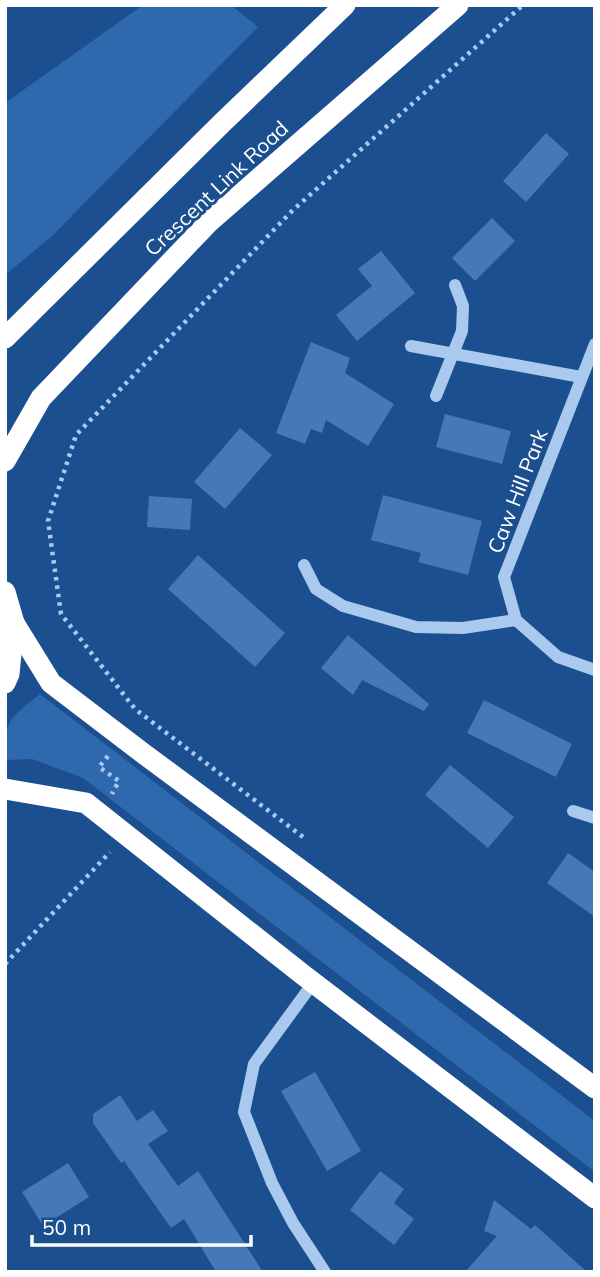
<svg xmlns="http://www.w3.org/2000/svg" width="600" height="1277" font-family="Mulish,sans-serif">
<rect width="100%" height="100%" fill="#1b4f8f"/>
<!-- green -->
<g fill="#2e69ad">
<path d="M 143,5 L 231,5 L 258,27 L 51,237 L 5,275 L 5,103 Z"/>
<path d="M 40,694 L 595,1121 L 595,1172 L 83,778 L 32,759 L 5,760 C 5,720 9,718 40,694 Z"/>
</g>
<!-- building -->
<g fill="#4478b7">
<path d="M 546,133 L 569,154 L 526,202 L 503,181 Z"/>
<path d="M 492,218 L 515,241 L 475,281 L 452,258 Z"/>
<path d="M 381,251 L 415,293 L 357,341 L 336,315 L 372,286 L 358,269 Z"/>
<path d="M 311,342 L 350,358 L 345,373 L 394,404 L 368,446 L 326,420 L 322,433 L 311,429 L 305,444 L 276,433 Z"/>
<path d="M 445,414 L 511,431 L 502,464 L 436,447 Z"/>
<path d="M 240,428 L 272,455 L 225,509 L 194,482 Z"/>
<path d="M 383,495 L 482,521 L 468,575 L 418,562 L 421,553 L 371,540 Z"/>
<path d="M 149,496 L 192,499 L 190,530 L 147,527 Z"/>
<path d="M 198,555 L 285,633 L 255,667 L 168,589 Z"/>
<path d="M 348,635 L 429,704 L 424,711 L 362,680 L 353,695 L 321,668 Z"/>
<path d="M 484,700 L 572,744 L 556,777 L 467,733 Z"/>
<path d="M 450,765 L 514,817 L 488,848 L 425,795 Z"/>
<path d="M 568,853 L 595,872 L 595,917 L 547,883 Z"/>
<path d="M 315,1072 L 361,1151 L 327,1171 L 281,1091 Z"/>
<path d="M 120,1095 L 137,1121 L 153,1110 L 168,1131 L 148,1144 L 178,1186 L 198,1171 L 263,1272 L 216,1272 L 184,1219 L 171,1228 L 124,1161 L 121,1163 L 93,1123 L 93,1114 Z"/>
<path d="M 68,1163 L 89,1197 L 43,1226 L 22,1192 Z"/>
<path d="M 380,1171 L 404,1189 L 394,1203 L 414,1219 L 394,1245 L 350,1210 Z"/>
<path d="M 494,1200 L 531,1229 L 535,1225 L 587,1272 L 465,1272 L 497,1236 L 484,1231 Z"/>
</g>
<g fill="none" stroke-linecap="round" stroke-linejoin="round">
<!-- path -->
<g stroke="#a9c9ee" stroke-width="4.5" stroke-dasharray="3.5 5" stroke-linecap="butt">
<path d="M 108,756 L 99,767 L 119,781 L 112,794"/>
<path d="M 303,837 L 135,709 L 61,614 L 48,521 L 76,435 L 293,210 L 523,5"/>
<path d="M 5,964 L 110,852"/>
</g>
<!-- minor -->
<g stroke="#a9c9ee" stroke-width="12">
<path d="M 595,344 L 504,577 L 516,620 L 558,657 L 595,670"/>
<path d="M 411,346 L 581,377"/>
<path d="M 436,396 L 462,331 L 463,306 L 455,285"/>
<path d="M 304,565 L 316,589 L 343,606 L 416,627 L 463,628 L 516,620"/>
<path d="M 573,811 L 595,818"/>
<path d="M 313,983 L 254,1064 L 244,1112 L 272,1183 L 293,1223 L 325,1272"/>
</g>
<!-- highway -->
<g stroke="#fff" stroke-width="21">
<path d="M 5,338 L 222,123 L 345,5"/>
<path d="M 5,461 L 41,398 L 209,222 L 458,5"/>
<path d="M 5,592 L 14,623 L 9,674 L 5,683"/>
<path d="M 14,623 L 51,683 L 144,754 L 595,1088"/>
<path d="M 5,789 L 86,803 L 302,974 L 595,1198"/>
</g>
</g>
<g text-anchor="middle" dominant-baseline="central" stroke-width="6" stroke-linejoin="round" paint-order="stroke">
<!-- street labels -->
<g font-size="21" fill="#fff" stroke="#1b4f8f">
<text transform="translate(216 188) rotate(-43)">Crescent Link Road</text>
<text transform="translate(517 491) rotate(-69)">Caw Hill Park</text>
</g>
</g>
<!-- border -->
<rect width="600" height="1277" fill="none" stroke="#ffffff" stroke-width="14"/>
<!-- scale -->
<path d="M32 1235v10h219v-10" fill="none" stroke="#ffffff" stroke-width="3.5"/>
<text x="42" y="1235" font-size="21" fill="#ffffff" stroke="#1b4f8f" stroke-width="5" paint-order="stroke">50 m</text>
</svg>
